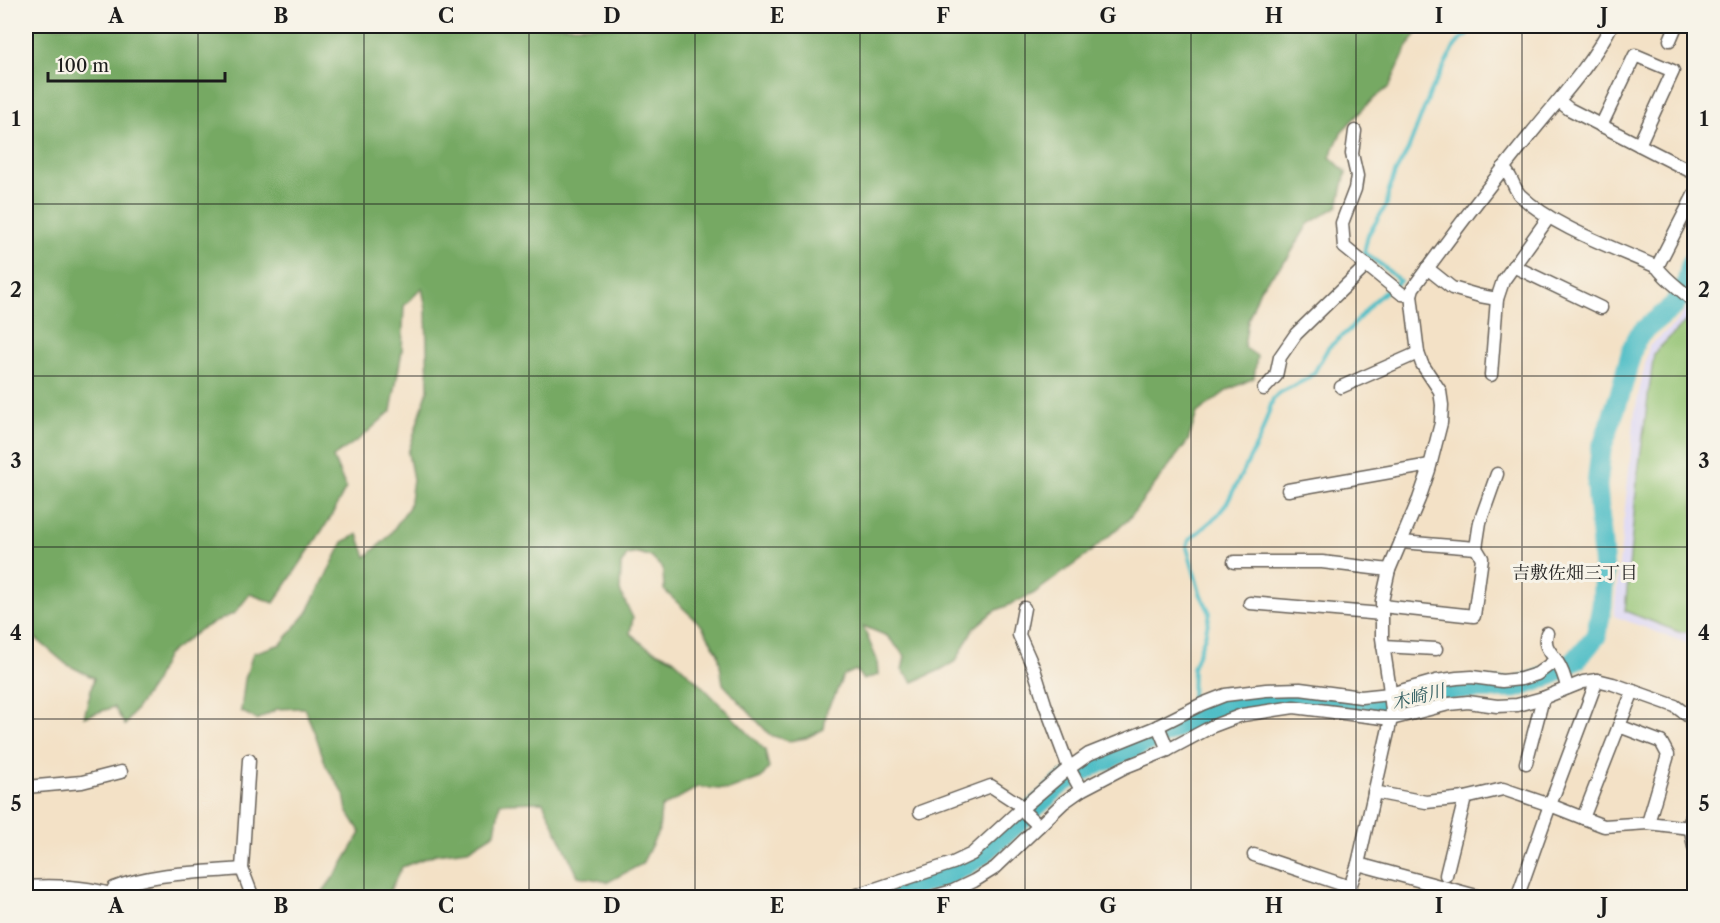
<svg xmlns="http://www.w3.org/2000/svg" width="1720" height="923" font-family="'Libre Caslon Text','Noto Serif JP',serif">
<rect width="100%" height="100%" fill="#f7f3e8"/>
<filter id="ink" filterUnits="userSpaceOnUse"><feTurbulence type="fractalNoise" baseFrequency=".0167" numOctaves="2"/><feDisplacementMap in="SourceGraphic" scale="12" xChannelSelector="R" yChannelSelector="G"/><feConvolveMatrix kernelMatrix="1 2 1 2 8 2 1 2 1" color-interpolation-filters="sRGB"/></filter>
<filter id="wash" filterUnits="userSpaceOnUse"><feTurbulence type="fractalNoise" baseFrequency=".008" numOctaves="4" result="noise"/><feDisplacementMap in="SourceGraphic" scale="24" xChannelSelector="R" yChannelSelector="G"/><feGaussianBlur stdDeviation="1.35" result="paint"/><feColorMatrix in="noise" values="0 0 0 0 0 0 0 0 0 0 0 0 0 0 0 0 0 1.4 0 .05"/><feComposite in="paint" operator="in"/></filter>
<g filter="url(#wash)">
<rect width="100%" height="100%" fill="#f3e1c6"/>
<!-- built -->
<path fill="#dbd6f7" d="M 1688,308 L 1694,313 L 1694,646 L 1614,616 L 1635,411 L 1649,346 L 1676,323 Z"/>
<!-- green -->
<path fill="#93c372" stroke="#587047" stroke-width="1.5" d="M 1688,319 L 1694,324 L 1694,632 L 1679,632 L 1625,611 L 1637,481 L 1654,353 Z"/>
<!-- forest -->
<path fill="#76a964" stroke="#496240" stroke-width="1.5" d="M 26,26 L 1425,26 L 1420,29 L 1407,48 L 1389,87 L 1371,101 L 1342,131 L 1330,157 L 1346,172 L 1338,206 L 1308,224 L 1288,258 L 1261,287 L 1248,320 L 1244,347 L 1257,356 L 1254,378 L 1228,390 L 1197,413 L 1188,441 L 1128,520 L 1083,558 L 1033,594 L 993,612 L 973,629 L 956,661 L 940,670 L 913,682 L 902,670 L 905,656 L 887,636 L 863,626 L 877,660 L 878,675 L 863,680 L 856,670 L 843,676 L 834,698 L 827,709 L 824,729 L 806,738 L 789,741 L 770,735 L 723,684 L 718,653 L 702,626 L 664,590 L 663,569 L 651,557 L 639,553 L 627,555 L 621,565 L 620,591 L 633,618 L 630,633 L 645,646 L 673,659 L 704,688 L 765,750 L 769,768 L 761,778 L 729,790 L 698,787 L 661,808 L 659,830 L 642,864 L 608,882 L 578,876 L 543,802 L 500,803 L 495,833 L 468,850 L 436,854 L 402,867 L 386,898 L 319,897 L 340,868 L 361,833 L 347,811 L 344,794 L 326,766 L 316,736 L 304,708 L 277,709 L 257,720 L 241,711 L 245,679 L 253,653 L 281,644 L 307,613 L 343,542 L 358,534 L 366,557 L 388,537 L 409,507 L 413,479 L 408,453 L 428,389 L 426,309 L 422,288 L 404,306 L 402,351 L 391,411 L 362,437 L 333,457 L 346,488 L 329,520 L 274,603 L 250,594 L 235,613 L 201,629 L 167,655 L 154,683 L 125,725 L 114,707 L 84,717 L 94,678 L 66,664 L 26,630 Z"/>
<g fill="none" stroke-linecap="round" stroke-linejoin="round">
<!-- stream -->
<path stroke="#50bec6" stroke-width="4" d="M 1196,717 L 1192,699 L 1193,668 L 1205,636 L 1210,613 L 1200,593 L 1187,547 L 1189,540 L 1216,517 L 1227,503 L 1260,438 L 1273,399 L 1279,393 L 1305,380 L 1314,373 L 1328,348 L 1350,329 L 1373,302 L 1387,290 L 1400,281 L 1383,266 L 1364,253 L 1368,235 L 1387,204 L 1388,193 L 1395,173 L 1408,150 L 1431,91 L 1455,46 L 1462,38 L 1467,36 L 1466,26"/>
<!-- river -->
<path stroke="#50bec6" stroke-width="21" d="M 872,898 L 945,876 L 965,866 L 984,853 L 1062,783 L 1088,768 L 1157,737 L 1221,705 L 1265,698 L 1298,697 L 1381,706 L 1430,692 L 1452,689 L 1516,688 L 1551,675 L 1577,659 L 1596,636 L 1602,606 L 1604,570 L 1597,486 L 1601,450 L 1620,394 L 1632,350 L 1636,339 L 1644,330 L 1674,306 L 1687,283 L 1691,264 L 1694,259"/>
</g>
</g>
<g filter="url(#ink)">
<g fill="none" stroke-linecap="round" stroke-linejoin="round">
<defs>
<g id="minor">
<path d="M 1670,40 L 1676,26"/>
<path d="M 1559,101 L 1569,109 L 1694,173"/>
<path d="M 1601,126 L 1635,55 L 1673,71 L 1639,145"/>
<path d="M 1355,131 L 1352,154 L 1357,176 L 1355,189 L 1342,223 L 1344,247 L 1402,294 L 1411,295"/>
<path d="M 1503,168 C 1512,175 1513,188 1520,195 C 1553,227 1615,248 1657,267 C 1667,281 1682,290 1694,302"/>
<path d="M 1513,266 L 1601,308"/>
<path d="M 1657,267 L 1694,195"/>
<path d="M 1427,268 L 1452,288 L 1480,296 L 1497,299"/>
<path d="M 1491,375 L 1497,299 L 1503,281 L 1549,217"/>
<path d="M 1341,387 L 1418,353"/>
<path d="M 1264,389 L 1276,376 L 1280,357 L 1296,334 L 1367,265"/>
<path d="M 1288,490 L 1430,465"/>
<path d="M 1401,542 L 1476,548"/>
<path d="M 1234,562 L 1322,562 L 1389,570"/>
<path d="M 1250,603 L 1382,614"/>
<path d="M 1382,606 L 1474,616 L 1482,558 L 1476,548 L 1480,522 L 1497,474"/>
<path d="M 1024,608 L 1019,635 L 1034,669 L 1045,704 L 1069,768 L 1081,790"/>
<path d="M 1547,633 C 1543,645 1549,650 1556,660 C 1562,669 1565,677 1567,688"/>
<path d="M 1383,646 L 1436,649"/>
<path d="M 1158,726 L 1168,750"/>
<path d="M 1619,726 L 1633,691"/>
<path d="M 1526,763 L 1543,698"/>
<path d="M 26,787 L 82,782 L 121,772"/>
<path d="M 1374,792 L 1426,802 L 1465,798 L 1503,789 L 1550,805 L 1597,680"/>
<path d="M 1694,803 L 1690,824 L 1694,847"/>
<path d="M 920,812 L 991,786 L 1017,803 L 1021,809 L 1039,826"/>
<path d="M 1583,818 L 1604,826 L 1648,823"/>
<path d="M 1254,855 L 1350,887"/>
<path d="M 1358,864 L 1484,898"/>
<path d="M 242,869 L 249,760"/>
<path d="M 1446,875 L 1465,798"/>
<path d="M 26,887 C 57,885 91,886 122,898"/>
<path d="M 111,894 L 114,888 C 154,872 200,873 242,869 L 253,898"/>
<path d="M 848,898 L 953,863 L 972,854 L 1021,809 L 1069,768 L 1089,754 L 1154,728 L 1202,704 L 1225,695 L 1266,690 L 1300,689 L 1361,697 L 1390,694 L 1436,681 L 1457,678 L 1472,677 L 1502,681 L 1521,679 L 1537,674 L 1556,660"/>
<path d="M 928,898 L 953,891 L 974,881 L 995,868 L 1064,802 L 1081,790 L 1125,767 L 1168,750 L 1213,726 L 1242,715 L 1294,707 L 1391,719 L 1449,704 L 1468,702 L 1497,706 L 1517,705 L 1543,698 L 1583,682 L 1597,680 L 1613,684 L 1675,706 L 1691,718 L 1694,723"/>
<path d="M 1346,898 L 1358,864 L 1391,719 L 1392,711 L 1389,684 L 1382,638 L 1382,601 L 1389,570 L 1419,499 L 1429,470 L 1441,423 L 1442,405 L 1440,391 L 1422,364 L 1418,353 L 1411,295 L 1413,288 C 1451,236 1489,185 1530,135 C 1558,100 1590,67 1611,26"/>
<path d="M 1517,898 L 1550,805 L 1583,818 L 1619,726 L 1661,742 L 1668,755 L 1648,823 L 1690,828"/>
</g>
</defs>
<!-- minor casing -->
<use href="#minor" stroke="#676158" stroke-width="15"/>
<!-- minor -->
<use href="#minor" stroke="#fff" stroke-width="12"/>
</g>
</g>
<!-- grid -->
<path fill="none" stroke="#1c1c1c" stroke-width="1.5" stroke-opacity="0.55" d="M 198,26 L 198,898M 364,26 L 364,898M 529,26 L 529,898M 695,26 L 695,898M 860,26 L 860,898M 1025,26 L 1025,898M 1191,26 L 1191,898M 1356,26 L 1356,898M 1522,26 L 1522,898M 26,204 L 1694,204M 26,376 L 1694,376M 26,547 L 1694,547M 26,719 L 1694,719"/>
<g text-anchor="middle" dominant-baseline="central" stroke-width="6" stroke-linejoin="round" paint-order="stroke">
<!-- neighbourhood labels -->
<g font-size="18" fill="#1c1c1c" stroke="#f7f3e8">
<text x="1575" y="573">吉敷佐畑三丁目</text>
</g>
<!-- water labels -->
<g font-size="18" font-style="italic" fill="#315d60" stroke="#f7f3e8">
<text transform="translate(1418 697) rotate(-14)">木崎川</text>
</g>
</g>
<!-- margin -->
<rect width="1720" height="923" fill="none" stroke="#f7f3e8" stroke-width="66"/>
<!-- scale -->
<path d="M48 72v9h177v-9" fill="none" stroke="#1c1c1c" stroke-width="3"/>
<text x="57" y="72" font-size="18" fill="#1c1c1c" stroke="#f7f3e8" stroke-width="4.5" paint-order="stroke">100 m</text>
<rect x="33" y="33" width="1654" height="857" fill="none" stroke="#1c1c1c" stroke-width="2"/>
<g font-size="20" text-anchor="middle" font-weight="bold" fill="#1c1c1c">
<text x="116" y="23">A</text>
<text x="281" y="23">B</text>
<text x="446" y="23">C</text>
<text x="612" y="23">D</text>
<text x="777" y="23">E</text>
<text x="943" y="23">F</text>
<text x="1108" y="23">G</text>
<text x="1274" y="23">H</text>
<text x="1439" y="23">I</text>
<text x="1604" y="23">J</text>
<text x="16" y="126">1</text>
<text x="1704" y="126">1</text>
<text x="16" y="297">2</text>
<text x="1704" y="297">2</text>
<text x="16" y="468">3</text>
<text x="1704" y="468">3</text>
<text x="16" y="640">4</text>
<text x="1704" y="640">4</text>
<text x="16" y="811">5</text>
<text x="1704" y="811">5</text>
<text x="116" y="913">A</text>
<text x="281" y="913">B</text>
<text x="446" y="913">C</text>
<text x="612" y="913">D</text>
<text x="777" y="913">E</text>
<text x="943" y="913">F</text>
<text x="1108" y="913">G</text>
<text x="1274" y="913">H</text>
<text x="1439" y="913">I</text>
<text x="1604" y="913">J</text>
</g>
</svg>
